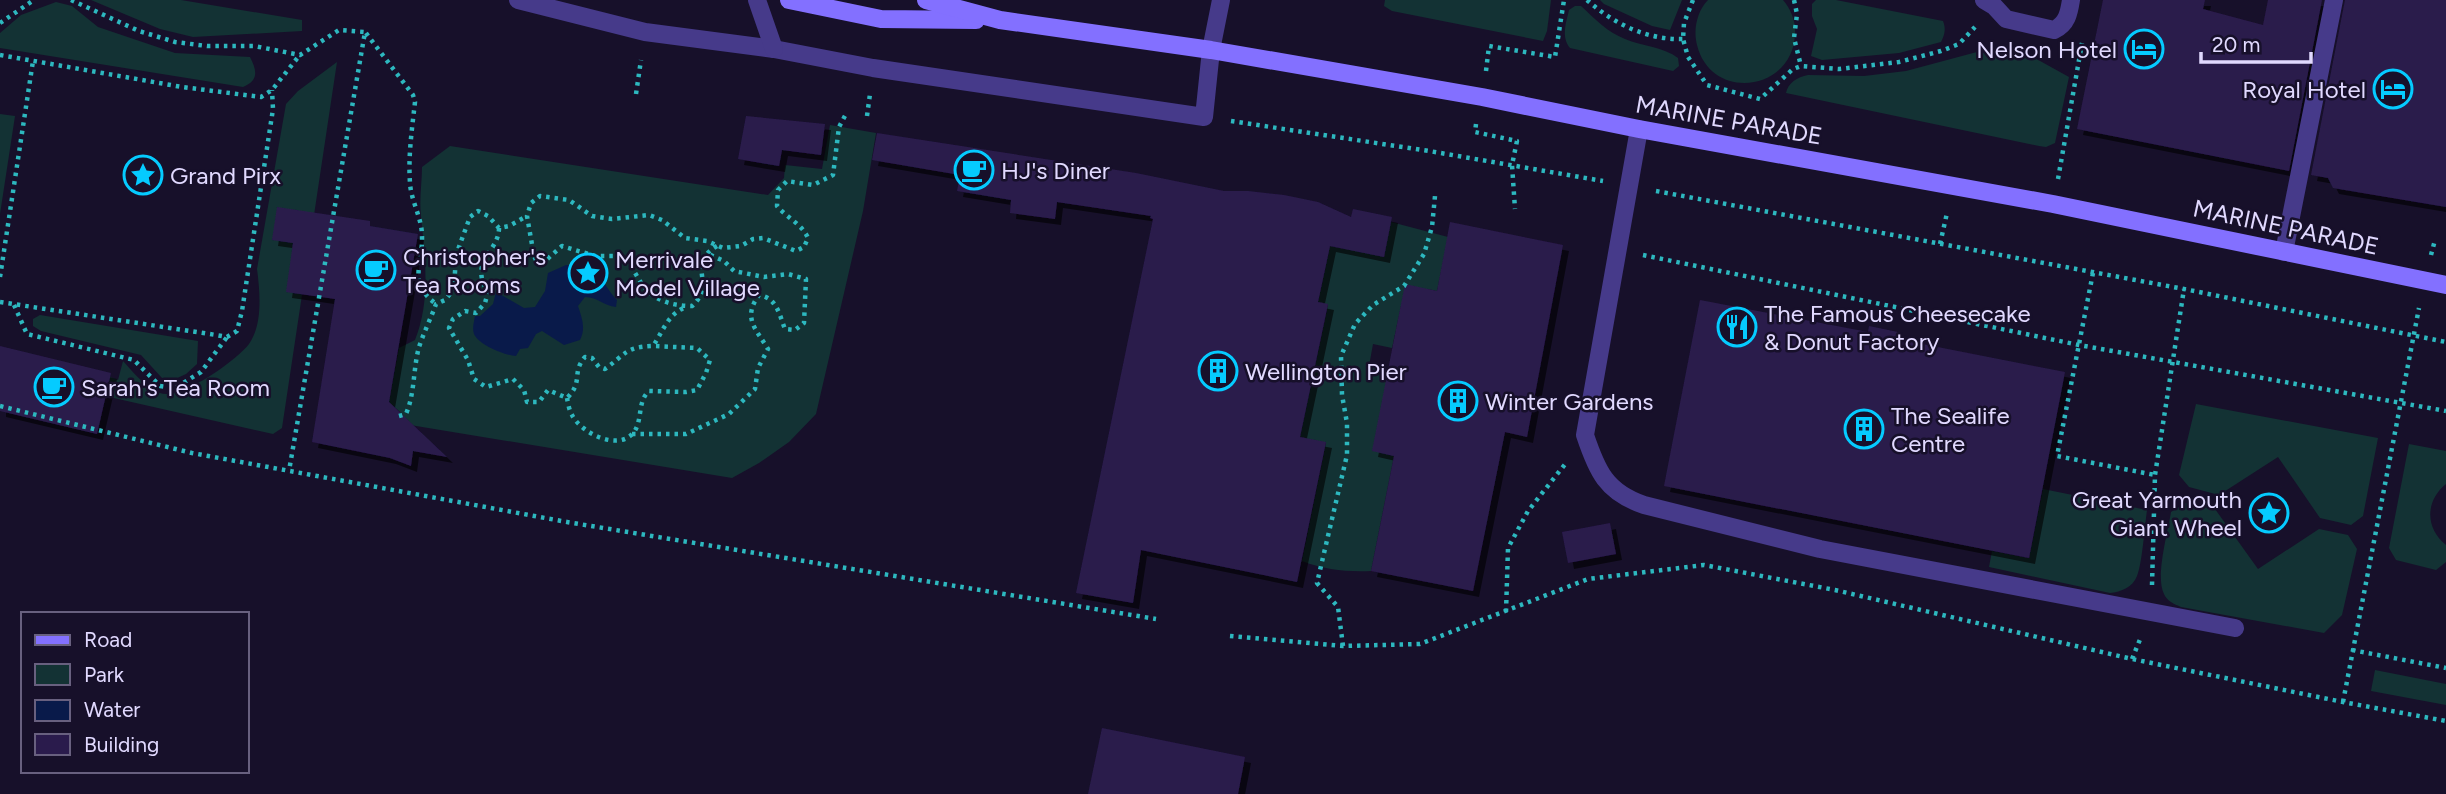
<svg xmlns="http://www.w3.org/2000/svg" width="2446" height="794" font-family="Figtree,sans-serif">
<defs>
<filter id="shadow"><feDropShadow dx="6" dy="6" stdDeviation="0" flood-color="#0009"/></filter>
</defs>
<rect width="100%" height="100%" fill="#17102a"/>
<!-- green -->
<g fill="#133234">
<path d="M 91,0 L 181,0 L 302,20 L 302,31 L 193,37 L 160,29 Z"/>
<path d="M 1385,0 L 1551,0 L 1547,31 L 1543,41 L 1392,11 L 1384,6 Z"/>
<path d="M 1600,0 L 1682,0 L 1670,30 L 1652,26 L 1604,4 Z"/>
<path d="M 1708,0 L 1783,0 C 1791,9 1796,22 1795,34 C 1793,92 1711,102 1697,45 C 1693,30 1697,11 1708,0 Z"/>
<path d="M 1816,0 L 1836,0 L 1943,21 C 1946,29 1945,34 1941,42 L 1899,53 L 1822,60 L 1811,56 L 1817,29 L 1812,16 L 1812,4 Z"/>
<path d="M 56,2 L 72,6 L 98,27 L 175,53 L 250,57 C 257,71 259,80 243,87 L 0,48 L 0,33 L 21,15 Z"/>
<path d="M 1575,6 L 1581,6 C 1595,19 1607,32 1625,39 C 1642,46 1664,47 1678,58 L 1679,66 L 1673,71 L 1570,48 C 1561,37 1566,23 1569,10 Z"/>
<path d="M 2003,45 L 2013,46 L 2069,77 L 2055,143 L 2046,147 L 2039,146 L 1786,93 C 1788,83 1797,77 1808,75 L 1864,76 L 1906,71 Z"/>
<path d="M 337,62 L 282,428 L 273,434 L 105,396 L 110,377 L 118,380 L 123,361 C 133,372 146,388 160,393 C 180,401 237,360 249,344 C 263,324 260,292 257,269 L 286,104 L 298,91 Z"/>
<path d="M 0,114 L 15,116 L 0,214 Z"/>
<path d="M 830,125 L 876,133 L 863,211 L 816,414 L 789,442 L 759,463 L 732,478 L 398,423 L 400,412 L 389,402 L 399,348 L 415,340 C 431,300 425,258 421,216 C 419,200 422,183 422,167 L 450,146 L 768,195 L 784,178 L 785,165 L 822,169 Z"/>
<path d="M 1391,222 L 1448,237 L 1437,291 L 1427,289 L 1401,306 L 1392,348 L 1373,344 L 1369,366 L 1389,370 L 1394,456 L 1371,571 C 1347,572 1325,570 1302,561 L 1326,443 L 1300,437 L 1328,305 L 1318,302 L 1330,246 L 1384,256 Z"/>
<path d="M 40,315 L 198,341 L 197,364 L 186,374 L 173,380 L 162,378 L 141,355 L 41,331 L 33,326 L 33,319 Z"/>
<path d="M 2196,404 L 2378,438 L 2363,516 L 2351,525 L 2320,518 L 2278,457 L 2219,495 L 2189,487 L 2179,475 Z"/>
<path d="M 2409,444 L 2446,451 L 2446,484 C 2425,501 2425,528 2446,545 L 2446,562 L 2436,570 L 2396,560 L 2389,548 Z"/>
<path d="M 2043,489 L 2147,510 C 2145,524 2142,565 2137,576 C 2133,587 2121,592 2110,593 L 1989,567 L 1992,551 L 2029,558 Z"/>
<path d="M 2185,503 L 2215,509 L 2258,569 L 2319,529 L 2348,535 L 2357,549 L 2342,615 L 2324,633 L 2181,607 C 2174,604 2167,601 2164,594 C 2155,577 2168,532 2171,512 Z"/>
<path d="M 2375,670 L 2446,684 L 2446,705 L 2371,691 Z"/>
</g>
<!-- water -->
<path fill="#091a4a" d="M 566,265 C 606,267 595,275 617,300 L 616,307 C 604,306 598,297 585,297 L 578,306 C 582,318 586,328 580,340 L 564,345 L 542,331 L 536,334 L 528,348 L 520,349 L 516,356 C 504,355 479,345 474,334 C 472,328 474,322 475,316 L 480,316 L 493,304 L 496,292 L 524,308 L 535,307 L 545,291 L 548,273 Z"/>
<!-- building -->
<g fill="#2a1b4c" filter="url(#shadow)">
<path d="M 2103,0 L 2205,0 L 2203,9 L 2263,25 L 2268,0 L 2322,0 L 2289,171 L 2077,129 Z"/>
<path d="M 2345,0 L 2446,0 L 2446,207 L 2333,188 L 2328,178 L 2311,175 Z"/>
<path d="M 746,116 L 825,124 L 821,155 L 782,150 L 779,166 L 738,159 Z"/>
<path d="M 877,133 L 1136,173 L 1224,191 L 1248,191 L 1284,195 L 1318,202 L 1351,217 L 1353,209 L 1392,217 L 1384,257 L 1330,246 L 1318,302 L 1328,304 L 1300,437 L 1326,442 L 1297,582 L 1141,550 L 1133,603 L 1076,593 L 1153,219 L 1150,218 L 1151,216 L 1057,202 L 1055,219 L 1010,213 L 1011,200 L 957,191 L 960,175 L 872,160 Z"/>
<path d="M 277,207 L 370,221 L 370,226 L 418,234 L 389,402 L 447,457 L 413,451 L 411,466 L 390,458 L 312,442 L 335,299 L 286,292 L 293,243 L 272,240 Z"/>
<path d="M 1450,222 L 1563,245 L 1527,437 L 1505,432 L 1473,591 L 1371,571 L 1394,456 L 1372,451 L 1405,284 L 1437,291 Z"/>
<path d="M 1700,300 L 1868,332 L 1869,326 L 1898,332 L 1897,339 L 2065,372 L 2029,558 L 1664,486 Z"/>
<path d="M 0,346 L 111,373 L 97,434 L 0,411 Z"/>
<path d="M 1610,523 L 1616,554 L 1568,563 L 1562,532 Z"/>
<path d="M 1102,728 L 1245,757 L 1238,794 L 1088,794 Z"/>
</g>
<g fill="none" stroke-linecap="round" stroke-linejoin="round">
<!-- path -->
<g stroke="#2db8bf" stroke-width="4.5" stroke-dasharray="3.5 5" stroke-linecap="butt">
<path d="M 71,0 L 139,31 L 175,42 L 207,46 L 254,46 L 300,55 L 339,30 L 365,32 L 289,471"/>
<path d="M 1587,0 C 1614,24 1647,40 1683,39"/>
<path d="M 1693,0 L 1684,23 L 1683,39 L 1688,57 L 1707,85 L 1760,99 L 1793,69 L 1801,66 L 1839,69 L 1899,62 L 1941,51 L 1959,44 L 1975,27"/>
<path d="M 1794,0 L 1797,14 L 1794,38 L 1801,66"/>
<path d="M 0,23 L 34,0"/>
<path d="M 366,33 L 413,95 L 415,102 C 412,129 408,156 410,183 C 411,201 422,218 422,236 C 423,265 407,282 436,304"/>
<path d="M 0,55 L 182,87 L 261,97 L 272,90 L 299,56"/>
<path d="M 1486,71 L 1489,46 L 1555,57 L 1564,0"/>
<path d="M 636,94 L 641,60"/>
<path d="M 867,116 L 870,94"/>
<path d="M 1231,121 L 1429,151 L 1603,181"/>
<path d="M 1476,124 L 1475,132 L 1517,141 L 1512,165 L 1515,209"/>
<path d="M 2058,179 L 2082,43"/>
<path d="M 1656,191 L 2184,289 L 2446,342"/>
<path d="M 499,228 C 499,252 468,261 488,292 L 485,303 L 476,313 L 465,311 L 453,319 L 449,328 L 468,360 L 474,379 L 486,387 L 513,379 L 524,390 L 527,402 L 539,402 L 548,390 L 567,398 C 584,381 571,373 585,357 L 592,358 L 599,367 L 605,369 C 626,354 625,347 653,346 C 662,333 668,314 684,308"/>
<path d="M 1940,244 L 1947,213"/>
<path d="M 717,246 C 684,265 718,283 692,306 C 675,306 657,302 645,288 C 636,277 633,265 621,256 L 595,256 L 562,246 L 545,261 L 537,262 L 534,256 L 527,216 L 531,203 L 540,196 L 569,200 L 592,216 L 612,219 L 649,215 L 662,220 L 685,238 L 707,241 L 723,248 L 741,246 L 753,239 L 763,238 L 796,251 L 804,247 L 808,238 C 802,224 787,218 777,206 L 778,190 L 787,181 L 813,185 L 833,175 L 839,127 L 847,112"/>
<path d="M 1643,255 L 2079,345 L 2446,411"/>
<path d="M 2431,255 L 2435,240"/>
<path d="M 2093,273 L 2057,456 L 2155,475"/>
<path d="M 0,277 L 33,61"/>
<path d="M 0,302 L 216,335 L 227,337 L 237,331 L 242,311 L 273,109 L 272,90"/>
<path d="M 14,305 L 27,334 L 134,360 L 160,386 L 175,388 L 201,372 L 227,337"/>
<path d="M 567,398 C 568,403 569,410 572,415 C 581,433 619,452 634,432 C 643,419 637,402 649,391 L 686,392 L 697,390 L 706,373 L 710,360 L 697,348 L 654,346"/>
<path d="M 0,406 L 192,453 L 567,522 L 1156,619"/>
<path d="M 399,416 L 406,414 C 415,393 413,369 419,347 C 424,332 431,318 436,304 L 445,300 L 454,289 L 456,255 L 470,217 L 478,211 L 488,216 L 499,228 L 509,226 L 527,216"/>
<path d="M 632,434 L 686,434 L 729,414 L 755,389 L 758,368 L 768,349 C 756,329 742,318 759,295 C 777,298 779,314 785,329 L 795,330 L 804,323 L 806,279 L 788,274 L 764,277 L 734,271 L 724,261 L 706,253"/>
<path d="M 2152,585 L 2155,475 L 2184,289"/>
<path d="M 1506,612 L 1508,548 L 1528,511 L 1566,463"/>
<path d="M 1230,636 L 1343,646 L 1420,644 L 1588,579 L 1704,565 L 1835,590 L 2132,659 L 2343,702 L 2446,721"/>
<path d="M 1343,646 L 1338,607 L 1317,583 L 1347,455 L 1347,423 L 1342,395 L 1341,356 L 1355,324 L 1373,305 L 1404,286 L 1424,254 L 1432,227 L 1435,196"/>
<path d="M 2352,650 L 2446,668"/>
<path d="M 2132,659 L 2141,637"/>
<path d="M 2343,702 L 2419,308"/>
</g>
<!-- lane -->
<g stroke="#463a8a" stroke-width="18">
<path d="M 518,0 L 645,32 L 774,49 L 873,68 L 1204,117 L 1211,50"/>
<path d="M 757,0 L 774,49"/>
<path d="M 1639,129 L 1585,435 C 1597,471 1606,492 1644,505 L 1820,549 L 2235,628"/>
</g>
<!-- street -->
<g stroke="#463a8a" stroke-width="18">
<path d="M 1984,0 L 1994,6 L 2006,19 L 2054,30 C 2067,24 2069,13 2071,0"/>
<path d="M 1211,50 L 1221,0"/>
<path d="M 2284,252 L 2334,0"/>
</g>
<!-- secondary -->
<g stroke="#8370ff" stroke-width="18">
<path d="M 789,0 L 881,19 L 976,20"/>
<path d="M 926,0 L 1000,20 L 1211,50 L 1482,97 L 1639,129 L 2053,204 L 2446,285"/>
</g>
</g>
<!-- icons -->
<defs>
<symbol id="hotel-ring" viewBox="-11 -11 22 22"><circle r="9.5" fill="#17102a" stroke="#05cbff" stroke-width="1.5"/><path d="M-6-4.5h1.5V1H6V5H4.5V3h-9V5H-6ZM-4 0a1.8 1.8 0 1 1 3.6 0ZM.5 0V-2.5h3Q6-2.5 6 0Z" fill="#05cbff"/></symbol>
<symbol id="cafe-ring" viewBox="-11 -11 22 22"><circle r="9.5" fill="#17102a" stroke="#05cbff" stroke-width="1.5"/><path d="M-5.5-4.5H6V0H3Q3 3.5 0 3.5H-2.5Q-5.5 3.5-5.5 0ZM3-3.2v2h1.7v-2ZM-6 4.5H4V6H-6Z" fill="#05cbff"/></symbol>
<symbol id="sight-ring" viewBox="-11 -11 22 22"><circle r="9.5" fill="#17102a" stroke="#05cbff" stroke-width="1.5"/><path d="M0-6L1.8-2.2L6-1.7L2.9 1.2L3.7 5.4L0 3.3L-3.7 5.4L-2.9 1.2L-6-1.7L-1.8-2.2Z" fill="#05cbff"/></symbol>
<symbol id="restaurant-ring" viewBox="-11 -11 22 22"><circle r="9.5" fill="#17102a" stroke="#05cbff" stroke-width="1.5"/><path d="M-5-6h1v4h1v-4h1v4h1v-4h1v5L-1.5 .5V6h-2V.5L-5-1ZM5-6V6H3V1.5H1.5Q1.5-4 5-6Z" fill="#05cbff"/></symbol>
<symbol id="building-ring" viewBox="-11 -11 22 22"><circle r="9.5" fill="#17102a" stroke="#05cbff" stroke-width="1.5"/><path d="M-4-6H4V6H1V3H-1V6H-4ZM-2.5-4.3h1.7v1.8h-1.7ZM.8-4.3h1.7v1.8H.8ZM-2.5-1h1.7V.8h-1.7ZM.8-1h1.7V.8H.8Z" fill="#05cbff"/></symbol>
</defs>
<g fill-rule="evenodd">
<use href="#hotel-ring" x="2122" y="27" width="44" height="44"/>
<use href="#hotel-ring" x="2371" y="67" width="44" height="44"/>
<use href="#cafe-ring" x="952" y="148" width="44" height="44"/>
<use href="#sight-ring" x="121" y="153" width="44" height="44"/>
<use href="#cafe-ring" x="354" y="248" width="44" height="44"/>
<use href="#sight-ring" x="566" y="251" width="44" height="44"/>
<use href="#restaurant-ring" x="1715" y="305" width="44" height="44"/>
<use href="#building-ring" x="1196" y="349" width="44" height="44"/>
<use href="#cafe-ring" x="32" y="365" width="44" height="44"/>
<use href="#building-ring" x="1436" y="379" width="44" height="44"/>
<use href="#building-ring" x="1842" y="407" width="44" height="44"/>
<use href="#sight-ring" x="2247" y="491" width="44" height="44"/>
</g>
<g text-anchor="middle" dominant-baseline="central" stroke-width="5" stroke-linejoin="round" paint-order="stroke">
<!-- poi labels -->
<g font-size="24" fill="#e1d9ff" stroke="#17102a" text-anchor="start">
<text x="2117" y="49" text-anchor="end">Nelson Hotel</text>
<text x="2366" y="89" text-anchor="end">Royal Hotel</text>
<text x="1001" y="170">HJ's Diner</text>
<text x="170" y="175">Grand Pirx</text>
<text x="403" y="256">Christopher's<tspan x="403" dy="28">Tea Rooms</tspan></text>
<text x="615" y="259">Merrivale<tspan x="615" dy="28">Model Village</tspan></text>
<text x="1764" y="313">The Famous Cheesecake<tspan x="1764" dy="28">&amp; Donut Factory</tspan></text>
<text x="1245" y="371">Wellington Pier</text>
<text x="81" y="387">Sarah's Tea Room</text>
<text x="1485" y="401">Winter Gardens</text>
<text x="1891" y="415">The Sealife<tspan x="1891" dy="28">Centre</tspan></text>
<text x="2242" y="499" text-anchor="end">Great Yarmouth<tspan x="2242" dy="28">Giant Wheel</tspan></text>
</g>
<!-- street labels -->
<g font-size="24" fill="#e1d9ff" stroke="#17102a">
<text transform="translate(1729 120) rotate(10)">MARINE PARADE</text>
<text transform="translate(2286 227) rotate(12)">MARINE PARADE</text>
</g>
</g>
<!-- legend -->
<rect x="21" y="612" width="228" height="161" fill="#17102a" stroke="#68607f" stroke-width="2"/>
<rect x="35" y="635" width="35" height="10" fill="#8370ff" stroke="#68607f" stroke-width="2"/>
<text x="84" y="647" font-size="21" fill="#e1d9ff">Road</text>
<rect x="35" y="664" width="35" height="21" fill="#133234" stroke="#68607f" stroke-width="2"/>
<text x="84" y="682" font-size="21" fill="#e1d9ff">Park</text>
<rect x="35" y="700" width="35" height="21" fill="#091a4a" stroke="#68607f" stroke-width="2"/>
<text x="84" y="717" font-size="21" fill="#e1d9ff">Water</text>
<rect x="35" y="734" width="35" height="21" fill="#2a1b4c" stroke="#68607f" stroke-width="2"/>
<text x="84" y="752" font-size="21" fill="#e1d9ff">Building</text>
<!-- scale -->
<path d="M2201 52v10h110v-10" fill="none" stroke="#e1d9ff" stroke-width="3.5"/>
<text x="2212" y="52" font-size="21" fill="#e1d9ff" stroke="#17102a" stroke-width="5" paint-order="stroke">20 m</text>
</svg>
